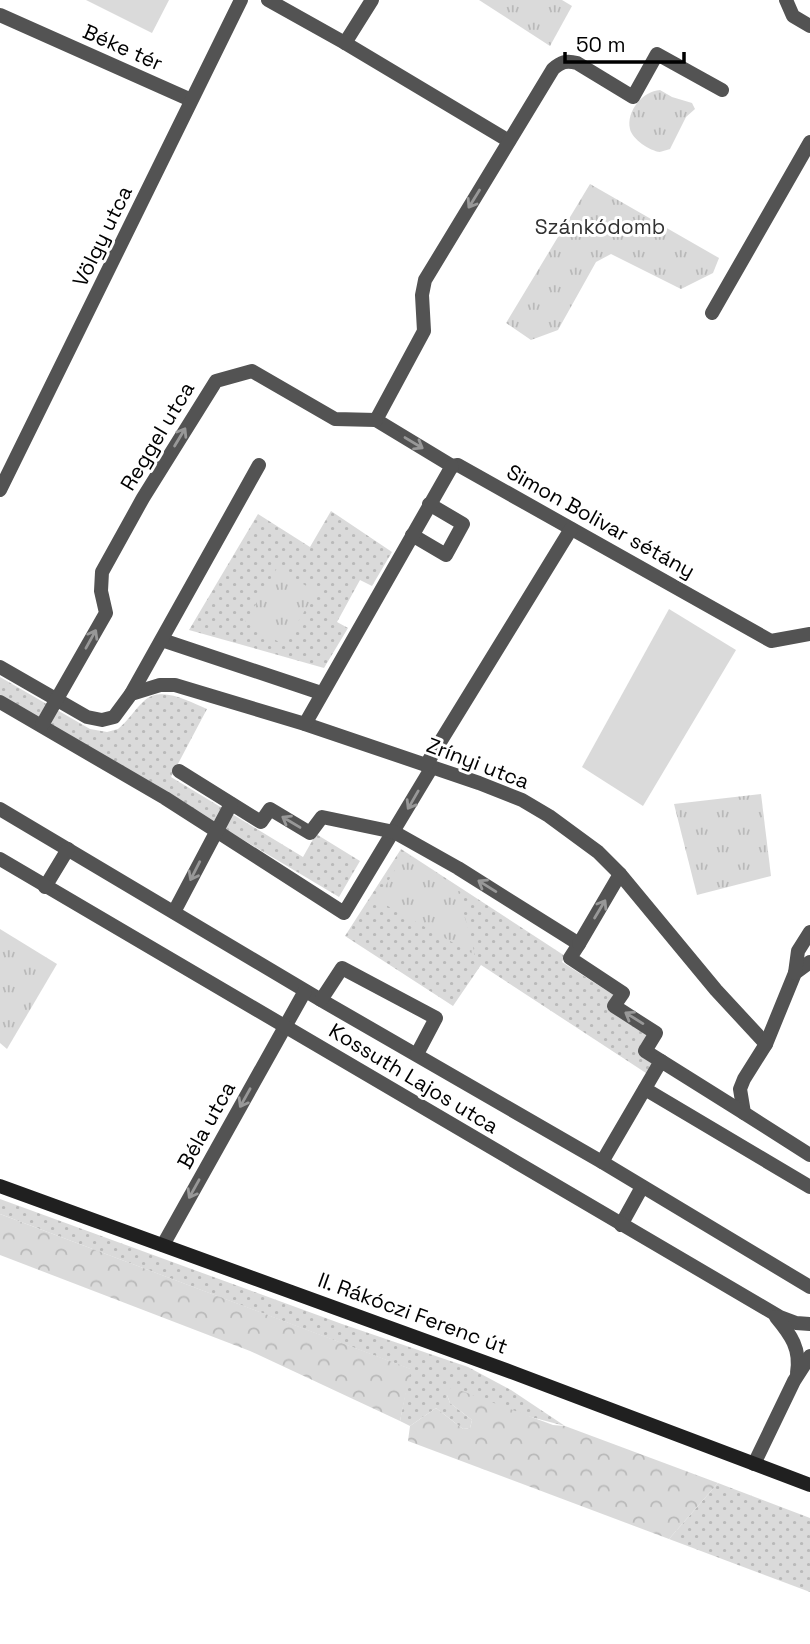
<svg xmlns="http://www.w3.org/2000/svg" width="810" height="1644" font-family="'Space Grotesk',sans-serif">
<defs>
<pattern id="grass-dots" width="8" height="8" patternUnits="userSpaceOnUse" patternTransform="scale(1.75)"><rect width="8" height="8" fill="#dadada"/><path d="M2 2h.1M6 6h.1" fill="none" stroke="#b9b9b9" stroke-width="1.8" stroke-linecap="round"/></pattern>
<pattern id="forest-crowns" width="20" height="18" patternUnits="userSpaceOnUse" patternTransform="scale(1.75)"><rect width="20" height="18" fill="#dadada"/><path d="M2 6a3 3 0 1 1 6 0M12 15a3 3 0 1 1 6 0" fill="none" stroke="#b9b9b9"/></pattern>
<pattern id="park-tufts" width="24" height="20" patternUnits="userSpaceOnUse" patternTransform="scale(1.75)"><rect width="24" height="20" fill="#dadada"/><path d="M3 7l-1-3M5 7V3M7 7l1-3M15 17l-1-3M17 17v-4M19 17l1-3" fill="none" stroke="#b9b9b9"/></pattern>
</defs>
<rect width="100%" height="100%" fill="#fff"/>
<!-- grass -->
<g fill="url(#grass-dots)">
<path d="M 331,511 L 392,552 L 372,586 L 360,580 L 337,622 L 348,628 L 324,668 L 189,630 L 258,514 L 310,547 Z"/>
<path d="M 0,677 L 90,729 L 107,732 L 118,729 C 128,721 134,710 144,701 C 161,685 189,702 207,709 L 171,777 L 303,857 L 316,834 L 360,861 L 339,897 L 0,695 Z"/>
<path d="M 401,849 L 565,956 L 562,962 L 615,996 L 650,1033 L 656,1063 L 649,1075 L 481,965 L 453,1006 L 345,936 Z"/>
<path d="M 0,1199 L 342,1324 L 468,1367 L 511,1390 L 565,1426 L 447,1395 L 450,1403 L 472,1420 L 470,1428 L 463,1429 L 436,1408 L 410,1426 L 400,1421 L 410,1369 L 0,1214 Z"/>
<path d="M 718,1483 L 810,1518 L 810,1592 L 669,1539 Z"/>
</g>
<!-- forest -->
<g fill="url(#forest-crowns)">
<path d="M 0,1214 L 411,1369 L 400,1421 L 250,1351 L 0,1255 Z"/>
<path d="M 451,1387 L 553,1425 L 565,1426 L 718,1483 L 669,1539 L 408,1441 L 410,1426 L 436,1408 L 463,1429 L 470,1428 L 472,1420 L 450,1403 L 447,1395 Z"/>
</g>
<!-- park -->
<g fill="url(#park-tufts)">
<path d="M 479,0 L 562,0 L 572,6 L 550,46 Z"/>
<path d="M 660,90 L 672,97 L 692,103 L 695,109 L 686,117 L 670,149 C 670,149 660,152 660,152 C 650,151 632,139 630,129 C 626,111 643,91 660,90 Z"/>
<path d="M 590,184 L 719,258 L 713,273 L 681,289 L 611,254 L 596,262 L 558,330 L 531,340 L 506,323 Z"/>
<path d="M 277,568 L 316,592 L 284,645 L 245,622 Z"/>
<path d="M 761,794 L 771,876 L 697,895 L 674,804 Z"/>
<path d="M 405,853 L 457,887 L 475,955 L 377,900 Z"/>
<path d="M 0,929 L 57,964 L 7,1049 L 0,1043 Z"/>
</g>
<!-- pitch -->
<g fill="#dadada">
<path d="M 86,0 L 169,0 L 152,33 Z"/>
<path d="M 669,609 L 736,650 L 643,806 L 582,767 Z"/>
</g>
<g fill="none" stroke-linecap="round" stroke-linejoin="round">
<!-- minor -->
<g stroke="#535353" stroke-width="14">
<path d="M 268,0 L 345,43 L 509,141"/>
<path d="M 786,0 L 793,16 L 810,26"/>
<path d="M 0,15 L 191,100"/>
<path d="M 345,43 L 372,0"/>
<path d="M 712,313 L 810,142"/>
<path d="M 376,420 L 424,331 L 422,295 L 425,280 L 553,69 C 561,62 566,60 577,63 L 633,97 L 657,54 L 722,90"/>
<path d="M 376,420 L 452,466 L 458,465 L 771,641 L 810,634"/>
<path d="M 412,535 L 446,555 L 463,524 L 429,504"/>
<path d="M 162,640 L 321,693"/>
<path d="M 0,667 L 87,717 L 102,720 L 114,717 L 131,694 L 160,685 L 175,685 L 305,724 L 479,783 L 522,800 L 549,816 L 598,852 L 620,874 L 716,990 L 766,1044"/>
<path d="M 131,694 L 259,465"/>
<path d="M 0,702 L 165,798 L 344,913 L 432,767"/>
<path d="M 305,724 L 452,466"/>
<path d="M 42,725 L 106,613 L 101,591 L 102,572 L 143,498 L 216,381 L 252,371 L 335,419 L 376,420"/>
<path d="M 426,765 L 571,529"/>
<path d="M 179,771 L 261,822 L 270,809 L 310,833 L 322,817 L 394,832 L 458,868 L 579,944 L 570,958 L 623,993 L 614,1006 L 656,1033 L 645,1051 L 661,1061"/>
<path d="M 0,809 L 321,1000 L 602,1162 L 810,1287"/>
<path d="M 45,887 L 68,849"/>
<path d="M 174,912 L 231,804"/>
<path d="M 579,944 L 620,874"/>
<path d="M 810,962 L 795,973 L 766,1044 L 744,1079 L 740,1089 L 744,1113 L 810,1155"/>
<path d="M 795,973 L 798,951 L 810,932"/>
<path d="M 321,1000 L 342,968 L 436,1018 L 417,1054"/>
<path d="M 645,1089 L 810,1187"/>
<path d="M 602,1162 L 661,1061 L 744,1113"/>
<path d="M 621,1225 L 642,1187"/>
<path d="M 163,1245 L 305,991"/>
</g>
<!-- tertiary -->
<g stroke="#535353" stroke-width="14">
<path d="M 0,490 L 241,0"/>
<path d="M 0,859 L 780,1317 L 796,1323 L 810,1324"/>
<path d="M 776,1317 C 791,1335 801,1349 797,1373"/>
<path d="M 754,1464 L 794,1381 L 810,1356"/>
</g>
<!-- secondary -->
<path stroke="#202020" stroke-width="14" d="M 0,1186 L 514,1373 L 810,1485"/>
</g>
<!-- one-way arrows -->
<defs><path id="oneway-shaft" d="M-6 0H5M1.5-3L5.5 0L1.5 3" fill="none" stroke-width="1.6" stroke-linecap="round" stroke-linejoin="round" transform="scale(1.75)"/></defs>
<g stroke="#989898">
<use href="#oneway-shaft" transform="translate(474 199) rotate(122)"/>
<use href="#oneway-shaft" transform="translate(180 437) rotate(-59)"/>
<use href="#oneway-shaft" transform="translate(414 443) rotate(31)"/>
<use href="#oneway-shaft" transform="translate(91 639) rotate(-61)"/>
<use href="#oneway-shaft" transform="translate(413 800) rotate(120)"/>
<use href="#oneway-shaft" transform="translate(291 822) rotate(-149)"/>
<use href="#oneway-shaft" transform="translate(195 871) rotate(117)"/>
<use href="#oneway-shaft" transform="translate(487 886) rotate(-148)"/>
<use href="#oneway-shaft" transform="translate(600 909) rotate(-59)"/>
<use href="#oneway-shaft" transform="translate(634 1018) rotate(-148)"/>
<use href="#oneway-shaft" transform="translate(245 1098) rotate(119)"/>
<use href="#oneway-shaft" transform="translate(194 1189) rotate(119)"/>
</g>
<g text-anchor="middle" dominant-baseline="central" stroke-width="6" stroke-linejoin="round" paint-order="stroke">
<!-- street labels -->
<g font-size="21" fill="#000" stroke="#fff">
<text transform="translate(123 47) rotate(24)">Béke tér</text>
<text transform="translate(102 236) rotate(-64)">Völgy utca</text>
<text transform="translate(157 436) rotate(-59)">Reggel utca</text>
<text transform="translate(601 521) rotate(29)">Simon Bolivar sétány</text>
<text transform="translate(478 763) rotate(21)">Zrínyi utca</text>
<text transform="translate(414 1078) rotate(31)">Kossuth Lajos utca</text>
<text transform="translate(206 1125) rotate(-61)">Béla utca</text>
<text transform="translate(413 1313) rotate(20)">II. Rákóczi Ferenc út</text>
</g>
<!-- park labels -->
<g font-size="21" fill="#313131" stroke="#fff">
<text x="600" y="226">Szánkódomb</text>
</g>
</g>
<!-- scale -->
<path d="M565 52v10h119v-10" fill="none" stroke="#000000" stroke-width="3.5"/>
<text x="576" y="52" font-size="21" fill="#000000" stroke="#ffffff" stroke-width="5" paint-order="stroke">50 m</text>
</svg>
